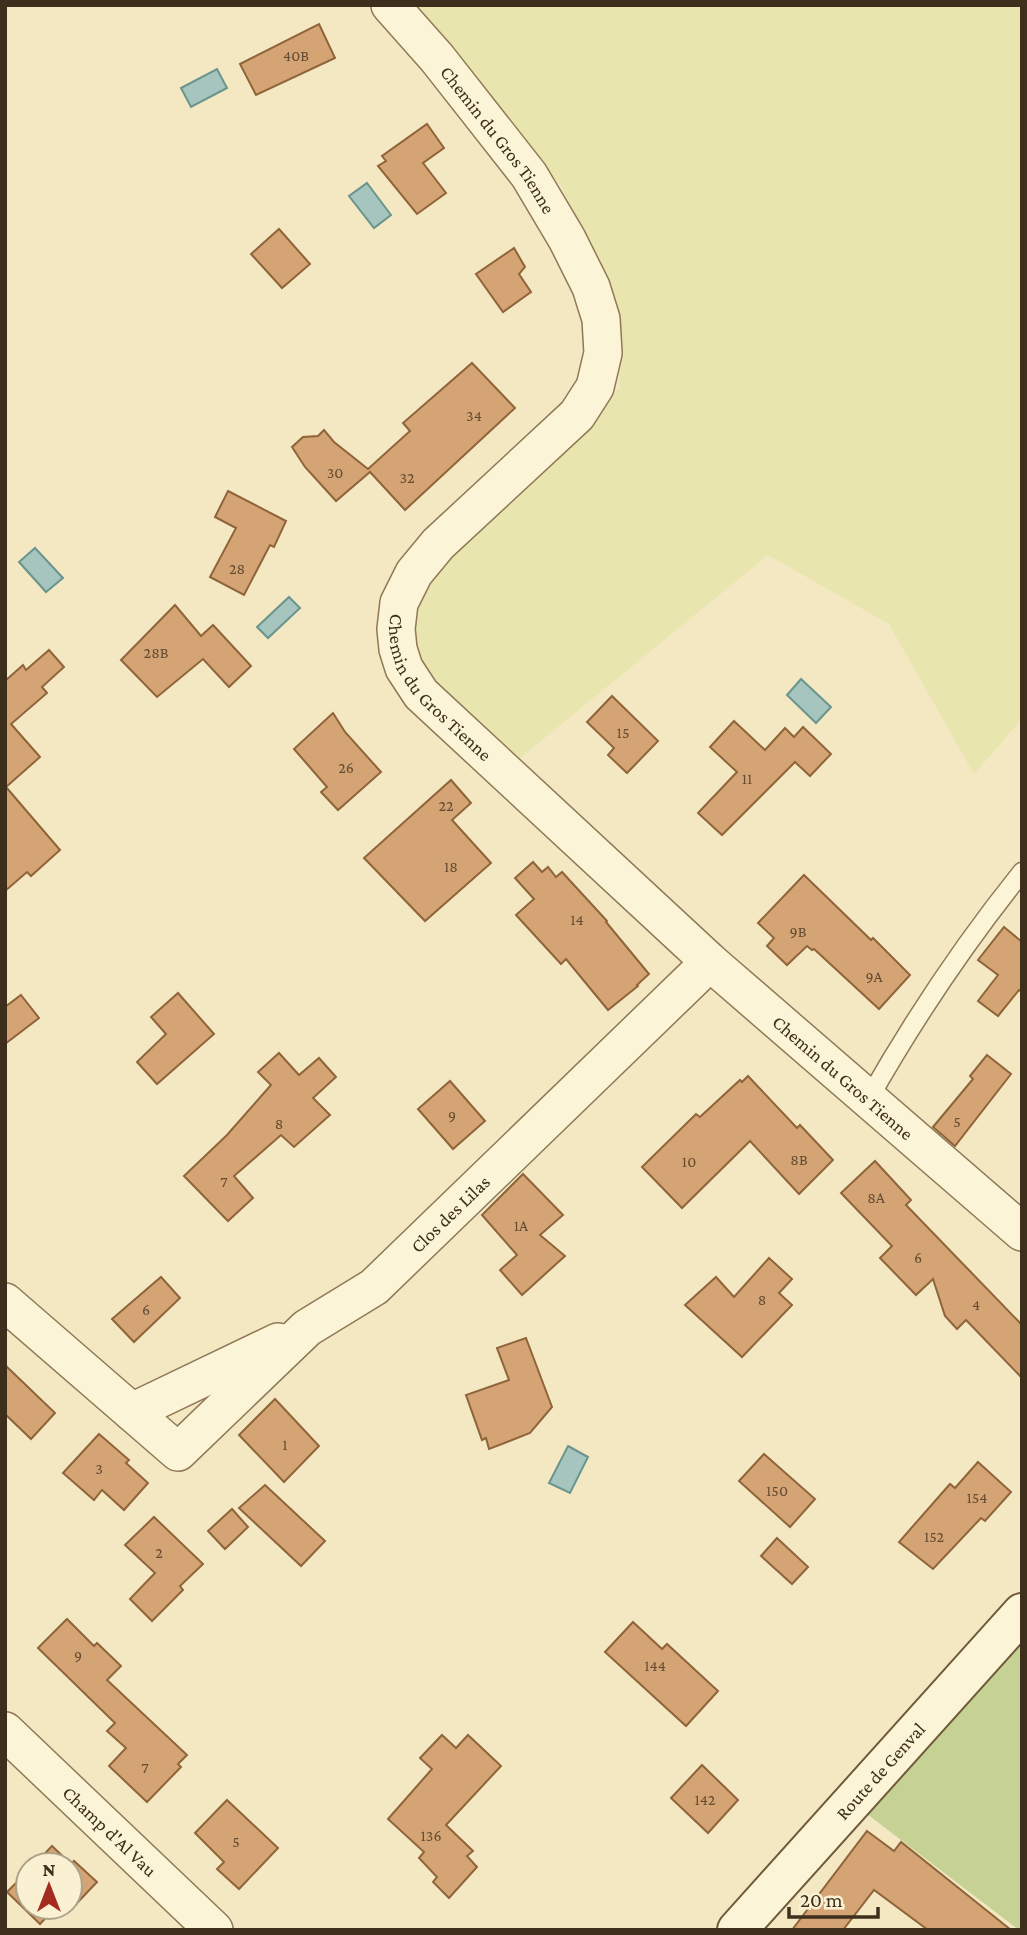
<svg xmlns="http://www.w3.org/2000/svg" width="1027" height="1935" font-family="'Crimson Pro',serif">
<rect width="100%" height="100%" fill="#f3e8c2"/>
<!-- farmland -->
<path fill="#e9e5ae" d="M 416,5 L 1022,5 L 1022,719 L 974,774 L 889,624 L 768,555 L 493,780 L 439,687 L 413,652 L 413,611 L 429,578 L 620,387 L 613,308 L 561,186 Z"/>
<!-- green -->
<path fill="#c5d294" d="M 1022,1636 L 1022,1930 L 1019,1930 L 867,1814 Z"/>
<!-- water -->
<g fill="#a5c5be" stroke="#6a948d" stroke-width="2">
<path d="M 217,69 L 227,88 L 191,107 L 181,88 Z"/>
<path d="M 367,183 L 391,215 L 374,228 L 349,196 Z"/>
<path d="M 35,548 L 63,578 L 46,592 L 19,562 Z"/>
<path d="M 289,597 L 300,608 L 268,638 L 257,627 Z"/>
<path d="M 801,679 L 831,707 L 816,723 L 787,695 Z"/>
<path d="M 568,1446 L 588,1457 L 570,1493 L 549,1483 Z"/>
</g>
<!-- building -->
<g fill="#d5a474" stroke="#90643a" stroke-width="2">
<path d="M 319,24 L 335,58 L 256,95 L 240,64 Z"/>
<path d="M 427,124 L 444,148 L 423,163 L 446,193 L 417,214 L 378,166 L 386,161 L 382,156 Z"/>
<path d="M 279,229 L 310,264 L 282,288 L 251,254 Z"/>
<path d="M 514,248 L 525,267 L 519,274 L 531,292 L 503,312 L 476,274 Z"/>
<path d="M 472,363 L 515,408 L 405,510 L 370,472 L 336,501 L 305,467 L 292,447 L 303,437 L 318,436 L 324,430 L 334,442 L 368,469 L 410,431 L 403,423 Z"/>
<path d="M 228,491 L 286,521 L 274,547 L 270,545 L 244,595 L 210,577 L 236,528 L 215,517 Z"/>
<path d="M 175,605 L 201,636 L 213,625 L 251,666 L 229,687 L 203,659 L 157,697 L 121,660 Z"/>
<path d="M 49,650 L 64,667 L 42,687 L 47,693 L 11,724 L 40,757 L 6,787 L 60,850 L 31,876 L 27,872 L 5,891 L 5,681 L 23,665 L 26,670 Z"/>
<path d="M 612,696 L 658,741 L 627,773 L 608,755 L 614,748 L 587,722 Z"/>
<path d="M 333,713 L 345,732 L 381,772 L 338,810 L 321,792 L 327,787 L 294,749 Z"/>
<path d="M 734,721 L 765,750 L 785,728 L 794,737 L 803,727 L 831,754 L 810,776 L 795,762 L 722,835 L 698,813 L 737,772 L 710,747 Z"/>
<path d="M 451,780 L 471,803 L 452,820 L 491,863 L 425,921 L 364,858 Z"/>
<path d="M 533,862 L 542,872 L 548,867 L 556,877 L 562,872 L 607,921 L 606,922 L 649,974 L 637,985 L 638,986 L 608,1010 L 566,959 L 561,964 L 516,915 L 534,899 L 515,878 Z"/>
<path d="M 804,875 L 871,940 L 873,938 L 910,975 L 879,1009 L 814,949 L 812,950 L 807,946 L 787,965 L 767,946 L 774,938 L 758,923 Z"/>
<path d="M 1004,927 L 1022,942 L 1022,992 L 1019,990 L 998,1016 L 978,1001 L 998,975 L 978,960 Z"/>
<path d="M 178,993 L 214,1034 L 157,1084 L 137,1062 L 166,1034 L 151,1017 Z"/>
<path d="M 21,995 L 39,1018 L 5,1044 L 5,1007 Z"/>
<path d="M 279,1053 L 299,1075 L 319,1058 L 336,1077 L 313,1098 L 330,1115 L 294,1147 L 281,1135 L 234,1176 L 253,1198 L 228,1221 L 184,1176 L 227,1135 L 271,1085 L 258,1072 Z"/>
<path d="M 987,1055 L 1011,1074 L 955,1146 L 933,1127 L 973,1079 L 970,1076 Z"/>
<path d="M 748,1076 L 797,1128 L 800,1125 L 833,1160 L 799,1194 L 750,1141 L 682,1208 L 642,1167 L 696,1114 L 700,1117 L 740,1080 L 742,1082 Z"/>
<path d="M 450,1081 L 485,1121 L 453,1149 L 418,1109 Z"/>
<path d="M 875,1161 L 911,1200 L 906,1205 L 1022,1325 L 1022,1378 L 966,1320 L 957,1329 L 945,1316 L 933,1279 L 916,1295 L 880,1258 L 892,1246 L 841,1193 Z"/>
<path d="M 523,1174 L 563,1215 L 540,1235 L 565,1256 L 522,1295 L 500,1270 L 517,1255 L 482,1215 Z"/>
<path d="M 769,1258 L 792,1279 L 779,1293 L 792,1305 L 742,1357 L 685,1305 L 716,1277 L 734,1297 Z"/>
<path d="M 161,1277 L 180,1298 L 134,1342 L 112,1319 Z"/>
<path d="M 526,1338 L 552,1407 L 530,1433 L 489,1449 L 486,1438 L 482,1440 L 466,1395 L 509,1380 L 497,1348 Z"/>
<path d="M 5,1365 L 55,1413 L 31,1439 L 5,1414 Z"/>
<path d="M 275,1399 L 319,1446 L 284,1482 L 239,1435 Z"/>
<path d="M 99,1434 L 129,1460 L 126,1463 L 148,1483 L 124,1510 L 102,1490 L 94,1500 L 63,1473 Z"/>
<path d="M 764,1454 L 815,1499 L 790,1527 L 739,1481 Z"/>
<path d="M 978,1462 L 1011,1492 L 985,1521 L 981,1518 L 933,1569 L 899,1542 L 950,1484 L 955,1488 Z"/>
<path d="M 265,1485 L 325,1541 L 301,1566 L 239,1508 Z"/>
<path d="M 232,1509 L 248,1527 L 225,1549 L 208,1531 Z"/>
<path d="M 154,1517 L 203,1564 L 180,1586 L 183,1590 L 152,1621 L 130,1599 L 155,1573 L 125,1545 Z"/>
<path d="M 777,1538 L 808,1567 L 792,1584 L 761,1556 Z"/>
<path d="M 67,1619 L 94,1646 L 97,1643 L 121,1666 L 107,1680 L 187,1755 L 178,1764 L 181,1767 L 147,1802 L 109,1766 L 126,1748 L 107,1731 L 115,1723 L 38,1648 Z"/>
<path d="M 633,1622 L 662,1649 L 667,1644 L 718,1691 L 686,1726 L 605,1652 Z"/>
<path d="M 442,1735 L 456,1748 L 468,1735 L 501,1766 L 446,1825 L 473,1851 L 467,1856 L 477,1867 L 449,1898 L 433,1882 L 437,1877 L 419,1858 L 424,1852 L 388,1819 L 432,1769 L 420,1758 Z"/>
<path d="M 702,1765 L 738,1800 L 708,1833 L 671,1798 Z"/>
<path d="M 227,1800 L 278,1848 L 239,1889 L 217,1869 L 224,1862 L 195,1833 Z"/>
<path d="M 867,1831 L 894,1851 L 901,1842 L 1011,1930 L 928,1930 L 874,1890 L 843,1930 L 792,1930 Z"/>
<path d="M 52,1846 L 71,1864 L 74,1861 L 97,1882 L 77,1903 L 70,1897 L 70,1865 L 34,1865 Z"/>
<path d="M 28,1871 L 28,1907 L 56,1907 L 40,1924 L 7,1892 Z"/>
</g>
<g fill="none" stroke-linecap="round" stroke-linejoin="round">
<defs>
<path id="service" d="M 868,1100 C 914,1019 964,944 1022,872"/>
<g id="minor">
<path id="s1" d="M 390,5 L 437,58 L 529,175 L 567,239 L 591,287 L 601,319 L 603,353 L 595,387 L 577,415 L 438,544 L 414,573 L 399,603 L 396,629 L 398,649 L 404,668 L 421,694 L 710,962 L 1022,1232"/>
<path id="s2" d="M 5,1302 L 178,1452 L 307,1328 L 374,1287 L 710,962"/>
<path d="M 132,1412 L 278,1342"/>
<path id="s3" d="M 5,1731 L 214,1930"/>
</g>
<g id="secondary">
<path id="s4" d="M 737,1930 L 1022,1613"/>
</g>
</defs>
<!-- service casing -->
<use href="#service" stroke="#8f7957" stroke-width="21"/>
<!-- minor casing -->
<use href="#minor" stroke="#8f7957" stroke-width="40"/>
<!-- secondary casing -->
<use href="#secondary" stroke="#705a3a" stroke-width="42"/>
<!-- service -->
<use href="#service" stroke="#fcf4d6" stroke-width="18"/>
<!-- minor -->
<use href="#minor" stroke="#fcf4d6" stroke-width="37"/>
<!-- secondary -->
<use href="#secondary" stroke="#fcf4d6" stroke-width="38"/>
</g>
<g text-anchor="middle" dominant-baseline="central" stroke-width="7" stroke-linejoin="round" paint-order="stroke">
<!-- number labels -->
<g font-size="16" fill="#634c32">
<text x="296" y="55">40B</text>
<text x="474" y="415">34</text>
<text x="335" y="472">30</text>
<text x="407" y="477">32</text>
<text x="237" y="568">28</text>
<text x="156" y="652">28B</text>
<text x="623" y="732">15</text>
<text x="346" y="767">26</text>
<text x="747" y="778">11</text>
<text x="446" y="805">22</text>
<text x="451" y="866">18</text>
<text x="577" y="919">14</text>
<text x="798" y="931">9B</text>
<text x="874" y="976">9A</text>
<text x="452" y="1115">9</text>
<text x="957" y="1121">5</text>
<text x="279" y="1123">8</text>
<text x="799" y="1159">8B</text>
<text x="689" y="1161">10</text>
<text x="224" y="1181">7</text>
<text x="876" y="1197">8A</text>
<text x="521" y="1225">1A</text>
<text x="918" y="1257">6</text>
<text x="762" y="1299">8</text>
<text x="976" y="1304">4</text>
<text x="146" y="1309">6</text>
<text x="285" y="1444">1</text>
<text x="99" y="1468">3</text>
<text x="777" y="1490">150</text>
<text x="977" y="1497">154</text>
<text x="934" y="1536">152</text>
<text x="159" y="1552">2</text>
<text x="78" y="1655">9</text>
<text x="655" y="1665">144</text>
<text x="145" y="1767">7</text>
<text x="705" y="1799">142</text>
<text x="431" y="1835">136</text>
<text x="236" y="1841">5</text>
</g>
<!-- street labels -->
<g font-size="19" fill="#3d2f1c" stroke="#f9f1d2">
<text stroke="none"><textPath href="#s1" startOffset="173">Chemin du Gros Tienne</textPath></text>
<text stroke="none"><textPath href="#s1" startOffset="845">Chemin du Gros Tienne</textPath></text>
<text stroke="none"><textPath href="#s1" startOffset="1412">Chemin du Gros Tienne</textPath></text>
<text stroke="none"><textPath href="#s2" startOffset="592">Clos des Lilas</textPath></text>
<text stroke="none"><textPath href="#s4" startOffset="214">Route de Genval</textPath></text>
<text stroke="none"><textPath href="#s3" startOffset="145">Champ d'Al Vau</textPath></text>
</g>
</g>
<!-- border -->
<rect width="1027" height="1935" fill="none" stroke="#3d2f1c" stroke-width="14"/>
<!-- north arrow -->
<g transform="translate(49 1886)"><circle r="33" fill="#f9f1d2" stroke="#aea389" stroke-width="2"/>
<path d="M0-5L12 26L0 18L-12 26Z" fill="#a42b20"/>
<text y="-10" font-size="19" font-weight="bold" text-anchor="middle" fill="#3d2f1c">N</text>
</g>
<!-- scale -->
<path d="M789 1907v10h89v-10" fill="none" stroke="#3d2f1c" stroke-width="3.5"/>
<text x="800" y="1907" font-size="21" fill="#3d2f1c" stroke="#f9f1d2" stroke-width="5" paint-order="stroke">20 m</text>
</svg>
